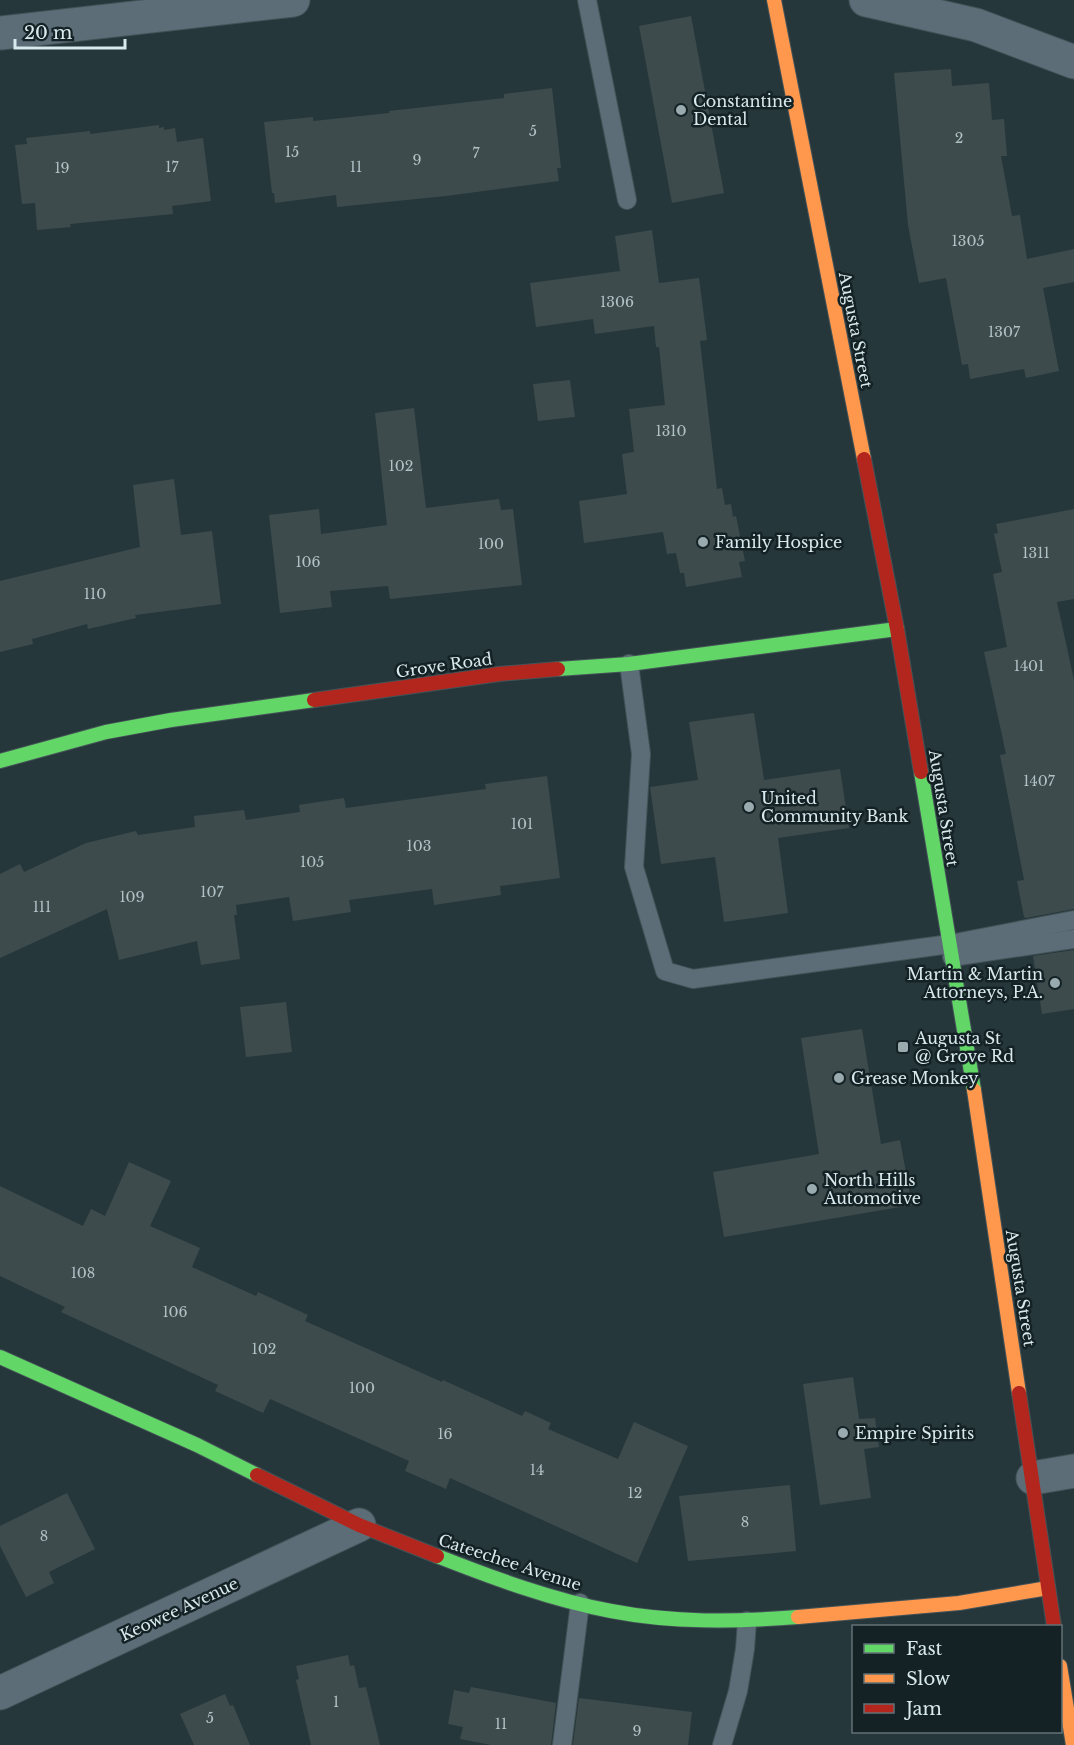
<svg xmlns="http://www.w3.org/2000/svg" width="1074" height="1745" font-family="'Libre Baskerville',serif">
<rect width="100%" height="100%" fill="#26373c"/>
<!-- building -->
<g fill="#3d4b4c">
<path d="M 691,16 L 724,193 L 672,203 L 639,26 Z"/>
<path d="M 951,69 L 952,86 L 989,83 L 992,120 L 1004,119 L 1007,156 L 1001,156 L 1012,216 L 1020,215 L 1027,259 L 1074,249 L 1074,282 L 1043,288 L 1059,371 L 1026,378 L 1024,369 L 970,379 L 968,364 L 962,365 L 946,278 L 919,283 L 908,225 L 894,73 Z"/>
<path d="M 552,88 L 561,168 L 557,168 L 559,181 L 446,196 L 337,207 L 336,195 L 275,203 L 274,193 L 272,193 L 264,122 L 313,117 L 313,121 L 389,113 L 389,111 L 504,98 L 504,94 Z"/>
<path d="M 159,125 L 159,128 L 164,127 L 164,130 L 175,128 L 177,142 L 203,138 L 211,201 L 172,206 L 173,214 L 70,224 L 71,227 L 37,230 L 35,203 L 22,204 L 15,145 L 27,144 L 26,138 L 90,131 L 90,134 Z"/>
<path d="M 652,230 L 659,283 L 699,278 L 707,340 L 700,341 L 717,489 L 722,488 L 725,505 L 731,504 L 733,517 L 736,516 L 745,561 L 739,562 L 742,577 L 686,587 L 684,573 L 680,573 L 676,553 L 667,554 L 663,532 L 584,543 L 579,501 L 627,494 L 622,454 L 634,452 L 629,409 L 665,405 L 659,347 L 656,347 L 654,326 L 595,334 L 593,319 L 536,327 L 530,283 L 620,271 L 615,236 Z"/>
<path d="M 570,380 L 575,417 L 538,421 L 533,384 Z"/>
<path d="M 414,408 L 426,508 L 499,499 L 501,510 L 513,509 L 522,585 L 390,599 L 388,586 L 330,591 L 332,607 L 280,613 L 269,515 L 319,509 L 321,534 L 387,525 L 375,413 Z"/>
<path d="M 174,479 L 181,535 L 212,531 L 221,604 L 135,615 L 136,618 L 88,629 L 87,624 L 32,639 L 33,644 L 0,652 L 0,581 L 140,547 L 133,485 Z"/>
<path d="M 1074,509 L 1074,599 L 1057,602 L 1074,680 L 1074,909 L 1026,918 L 1024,917 L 1017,881 L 1024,880 L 1000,755 L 1006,754 L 984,652 L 1007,647 L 993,574 L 1002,572 L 994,534 L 998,533 L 996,524 Z"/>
<path d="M 754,713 L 764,780 L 840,769 L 849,828 L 778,838 L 788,913 L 724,922 L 715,857 L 661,864 L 650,787 L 698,780 L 689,722 Z"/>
<path d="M 547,776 L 560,878 L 500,886 L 501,895 L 434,905 L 432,889 L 349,900 L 351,912 L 293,921 L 289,897 L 236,905 L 237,915 L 234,915 L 240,959 L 201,965 L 197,941 L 119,960 L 107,909 L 0,958 L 0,874 L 20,864 L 24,872 L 86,843 L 136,831 L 138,835 L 195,827 L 194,816 L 244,810 L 246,820 L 300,812 L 299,805 L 344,798 L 346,808 L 486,789 L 485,784 Z"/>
<path d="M 1074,950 L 1074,1009 L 1042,1014 L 1033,956 Z"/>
<path d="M 286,1002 L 292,1052 L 246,1057 L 240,1007 Z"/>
<path d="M 862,1029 L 881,1144 L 900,1140 L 912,1205 L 724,1237 L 713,1172 L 819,1154 L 801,1038 Z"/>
<path d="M 129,1162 L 171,1181 L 150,1226 L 200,1248 L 192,1267 L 256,1296 L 258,1292 L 308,1315 L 305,1321 L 442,1382 L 443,1380 L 522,1416 L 525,1411 L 551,1423 L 548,1429 L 618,1459 L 634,1422 L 688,1446 L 637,1563 L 450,1478 L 446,1489 L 405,1471 L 409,1461 L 270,1399 L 263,1413 L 215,1391 L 218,1385 L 61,1312 L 65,1307 L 0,1276 L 0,1186 L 83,1226 L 91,1209 L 105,1216 Z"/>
<path d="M 853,1377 L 859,1419 L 875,1418 L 879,1447 L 864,1449 L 871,1498 L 820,1505 L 803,1384 Z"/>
<path d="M 790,1485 L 796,1551 L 688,1561 L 679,1496 Z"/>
<path d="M 67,1493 L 95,1549 L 49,1572 L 54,1583 L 26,1597 L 0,1546 L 0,1526 Z"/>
<path d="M 348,1655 L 350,1666 L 354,1665 L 359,1688 L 366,1687 L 380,1745 L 311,1745 L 296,1680 L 299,1679 L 296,1666 Z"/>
<path d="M 471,1687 L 556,1703 L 551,1745 L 491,1745 L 460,1739 L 463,1727 L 448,1724 L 454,1690 L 469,1693 Z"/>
<path d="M 225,1694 L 230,1706 L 233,1705 L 250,1745 L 194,1745 L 180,1714 Z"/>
<path d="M 579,1698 L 692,1712 L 688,1745 L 573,1745 Z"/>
</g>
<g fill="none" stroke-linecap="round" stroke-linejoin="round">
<defs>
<g id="lane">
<path d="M 587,0 L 627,200"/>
<path d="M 629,664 L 641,754 L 634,867 L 665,971 L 693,979 L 950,944 L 1074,920"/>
<path d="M 952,957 L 1074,939"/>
<path d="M 562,1745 L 580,1603"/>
<path d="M 722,1745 L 738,1691 L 745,1649 L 747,1621"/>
</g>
<g id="street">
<path d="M 866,0 L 976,25 L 1074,62"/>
<path d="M 0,33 L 293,0"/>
<path d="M 1033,1478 L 1074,1471"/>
<path d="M 0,1693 L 359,1525"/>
</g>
<g id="fast">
<path d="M 558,669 L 629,664 L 897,629"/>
<path d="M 0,761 L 106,732 L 171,720 L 314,700"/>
<path d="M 921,772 L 974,1090"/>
<path d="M 0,1357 L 197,1445 L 257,1475"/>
<path d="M 437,1556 C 493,1578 552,1600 611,1611 C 673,1623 735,1622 798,1617"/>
</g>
<g id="slow">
<path d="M 774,0 L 864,459"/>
<path d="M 974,1090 L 1019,1393"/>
<path d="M 798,1617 L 959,1603 L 1048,1588"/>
<path d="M 1060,1666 L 1073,1745"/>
</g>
<g id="jam">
<path d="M 864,459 L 897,629 L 921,772"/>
<path d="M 314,700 L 499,674 L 558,669"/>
<path d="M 1019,1393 L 1054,1626"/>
<path d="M 257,1475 L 359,1525 L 437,1556"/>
</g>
</defs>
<!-- lane casing -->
<use href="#lane" stroke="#445357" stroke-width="20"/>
<!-- street casing -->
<use href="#street" stroke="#445357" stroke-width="35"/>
<!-- fast casing -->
<use href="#fast" stroke="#445357" stroke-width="16"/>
<!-- slow casing -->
<use href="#slow" stroke="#445357" stroke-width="16"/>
<!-- jam casing -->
<use href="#jam" stroke="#445357" stroke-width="16"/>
<!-- lane -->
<use href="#lane" stroke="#5c6d78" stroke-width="18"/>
<!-- street -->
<use href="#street" stroke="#5c6d78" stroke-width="33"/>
<!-- fast -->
<use href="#fast" stroke="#63d668" stroke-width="14"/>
<!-- slow -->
<use href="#slow" stroke="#ff974d" stroke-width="14"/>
<!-- jam -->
<use href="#jam" stroke="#b3261e" stroke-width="14"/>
</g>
<!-- markers -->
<g fill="#9aabb0" stroke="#142225" stroke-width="2">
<circle cx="681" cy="110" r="6"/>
<circle cx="703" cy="542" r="6"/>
<circle cx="749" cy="807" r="6"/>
<circle cx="1055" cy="983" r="6"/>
<rect x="897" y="1041" width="12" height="12" rx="3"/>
<circle cx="839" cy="1078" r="6"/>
<circle cx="812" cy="1189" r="6"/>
<circle cx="843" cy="1433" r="6"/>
</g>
<g text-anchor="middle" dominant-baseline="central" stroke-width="5" stroke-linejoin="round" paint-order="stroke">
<!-- number labels -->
<g font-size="14" fill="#b1c2c6">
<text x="533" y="131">5</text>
<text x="959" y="138">2</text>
<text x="292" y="152">15</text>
<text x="476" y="153">7</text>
<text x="417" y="160">9</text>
<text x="172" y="167">17</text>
<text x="356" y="167">11</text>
<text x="62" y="168">19</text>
<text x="968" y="241">1305</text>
<text x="617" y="302">1306</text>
<text x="1004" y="332">1307</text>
<text x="671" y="431">1310</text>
<text x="401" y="466">102</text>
<text x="491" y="544">100</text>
<text x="1036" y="553">1311</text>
<text x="308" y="562">106</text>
<text x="95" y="594">110</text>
<text x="1029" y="666">1401</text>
<text x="1039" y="781">1407</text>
<text x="522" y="824">101</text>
<text x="419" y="846">103</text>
<text x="312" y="862">105</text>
<text x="212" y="892">107</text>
<text x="132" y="897">109</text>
<text x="42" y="907">111</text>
<text x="83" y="1273">108</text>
<text x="175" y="1312">106</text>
<text x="264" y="1349">102</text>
<text x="362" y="1388">100</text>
<text x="445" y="1434">16</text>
<text x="537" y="1470">14</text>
<text x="635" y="1493">12</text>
<text x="745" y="1522">8</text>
<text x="44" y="1536">8</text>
<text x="336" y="1702">1</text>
<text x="210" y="1718">5</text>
<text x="501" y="1724">11</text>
<text x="637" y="1731">9</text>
</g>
<!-- poi labels -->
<g font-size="16" fill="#d8eaee" stroke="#142225" text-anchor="start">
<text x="693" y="101">Constantine<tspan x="693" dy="18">Dental</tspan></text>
<text x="715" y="542">Family Hospice</text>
<text x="761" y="798">United<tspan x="761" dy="18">Community Bank</tspan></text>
<text x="1043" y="974" text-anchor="end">Martin &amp; Martin<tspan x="1043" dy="18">Attorneys, P.A.</tspan></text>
<text x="915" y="1038">Augusta St<tspan x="915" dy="18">@ Grove Rd</tspan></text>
<text x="851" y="1078">Grease Monkey</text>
<text x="824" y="1180">North Hills<tspan x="824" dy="18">Automotive</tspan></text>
<text x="855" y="1433">Empire Spirits</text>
</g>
<!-- street labels -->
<g font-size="16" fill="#d8eaee" stroke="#142225">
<text transform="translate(856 330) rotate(79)">Augusta Street</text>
<text transform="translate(444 665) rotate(-8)">Grove Road</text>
<text transform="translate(944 808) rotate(81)">Augusta Street</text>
<text transform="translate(1021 1288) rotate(81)">Augusta Street</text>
<text transform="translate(510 1562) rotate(18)">Cateechee Avenue</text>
<text transform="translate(179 1609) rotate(-25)">Keowee Avenue</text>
</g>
</g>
<!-- legend -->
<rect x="852" y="1625" width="210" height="108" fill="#142225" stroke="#627275" stroke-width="1.5"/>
<rect x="864" y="1644" width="30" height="9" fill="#63d668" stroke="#627275" stroke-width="1.5"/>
<text x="906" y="1655" font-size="18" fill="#d8eaee">Fast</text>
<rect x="864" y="1674" width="30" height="9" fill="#ff974d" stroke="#627275" stroke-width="1.5"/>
<text x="906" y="1685" font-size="18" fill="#d8eaee">Slow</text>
<rect x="864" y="1704" width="30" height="9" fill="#b3261e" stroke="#627275" stroke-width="1.5"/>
<text x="906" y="1715" font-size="18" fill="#d8eaee">Jam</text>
<!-- scale -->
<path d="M15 39v9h110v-9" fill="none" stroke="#d8eaee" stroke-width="3"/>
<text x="24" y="39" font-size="18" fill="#d8eaee" stroke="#142225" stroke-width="4.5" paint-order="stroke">20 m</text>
</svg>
